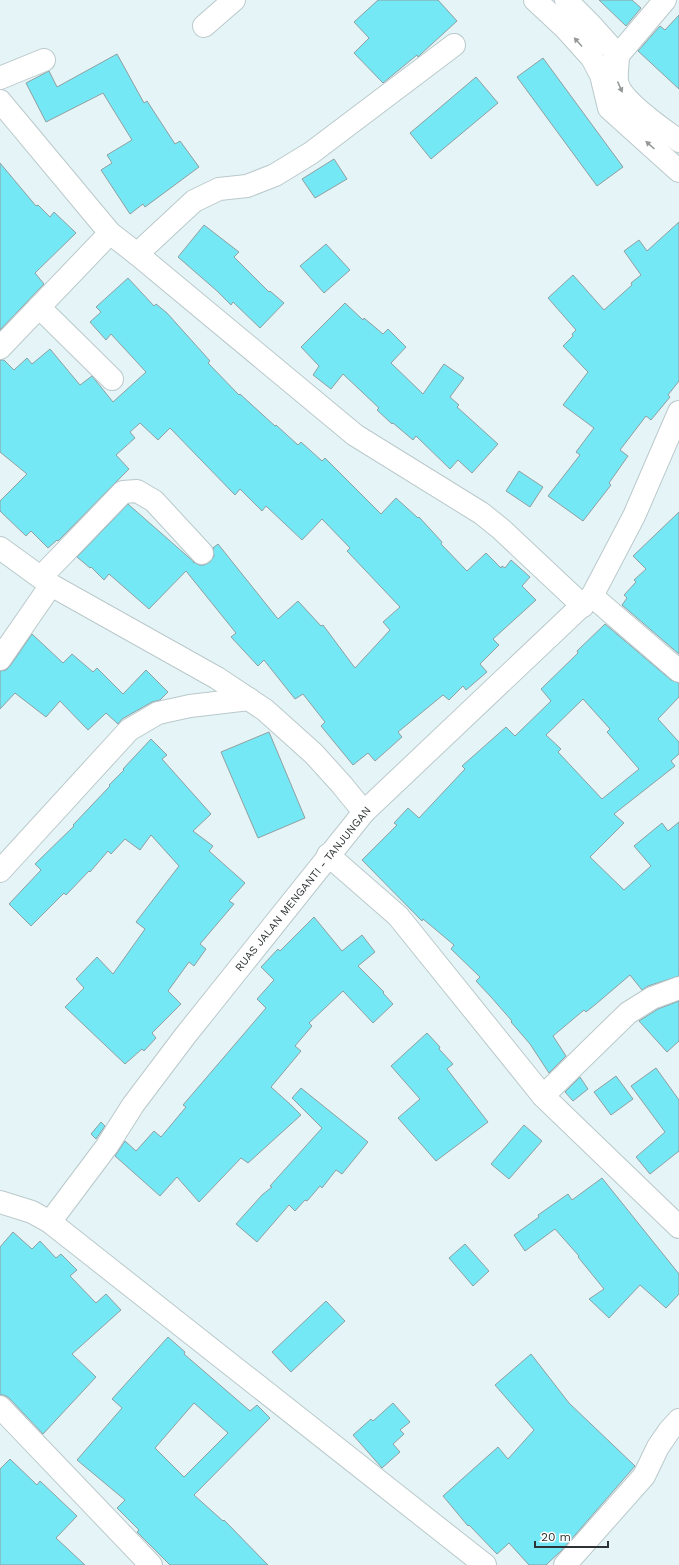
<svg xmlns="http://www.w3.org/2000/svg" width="679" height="1565" font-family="'Work Sans',sans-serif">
<rect width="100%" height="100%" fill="#e5f4f6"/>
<!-- building -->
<g fill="#75e8f6" stroke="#909fa0" fill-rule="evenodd">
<path d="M 378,0 L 438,0 L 457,21 L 421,54 L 418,57 L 417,55 L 383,83 L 354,53 L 369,38 L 354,22 Z"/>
<path d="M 599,0 L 632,0 L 641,8 L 626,26 Z"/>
<path d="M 679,15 L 679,89 L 638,51 L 660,26 L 665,30 Z"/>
<path d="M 117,54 L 144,103 L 147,101 L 175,144 L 180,141 L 199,167 L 145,207 L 143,204 L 130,214 L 101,170 L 112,163 L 107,155 L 132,140 L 103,93 L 46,122 L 26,83 L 49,71 L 57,87 Z"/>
<path d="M 543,58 L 623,167 L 597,186 L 517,77 Z"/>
<path d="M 476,77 L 498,103 L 431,159 L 410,133 Z"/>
<path d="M 334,159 L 347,179 L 315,198 L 302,179 Z"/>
<path d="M 0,163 L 36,206 L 38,205 L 50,217 L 54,212 L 76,233 L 35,273 L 44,284 L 0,330 Z"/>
<path d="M 679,222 L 679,381 L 668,395 L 670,397 L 651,420 L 646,416 L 620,450 L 628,456 L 609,483 L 611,485 L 583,521 L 548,496 L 580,455 L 576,452 L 594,428 L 563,405 L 588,372 L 563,346 L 573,336 L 572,334 L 576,330 L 548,298 L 573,275 L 604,310 L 632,285 L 631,283 L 641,275 L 624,251 L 639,240 L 647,251 Z"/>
<path d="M 204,225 L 239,252 L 234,257 L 269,292 L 270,291 L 284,303 L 260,328 L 233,302 L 231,305 L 217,291 L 178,257 Z"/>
<path d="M 326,244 L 350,270 L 324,293 L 300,266 Z"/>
<path d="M 128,278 L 154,306 L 156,304 L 167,313 L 193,342 L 210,361 L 208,363 L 239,395 L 240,394 L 275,426 L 276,425 L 298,445 L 301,442 L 322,461 L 325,458 L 381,514 L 396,498 L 418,518 L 419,517 L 442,542 L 441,544 L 467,571 L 486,553 L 501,568 L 502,566 L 505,568 L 511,560 L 530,577 L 522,586 L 536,600 L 493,639 L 499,645 L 480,664 L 487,672 L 466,690 L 463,686 L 449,700 L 443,695 L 398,732 L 402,737 L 375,761 L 368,753 L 353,765 L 321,726 L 325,722 L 303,694 L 295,699 L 264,660 L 258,666 L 231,637 L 236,633 L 186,571 L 149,609 L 109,574 L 104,580 L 91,567 L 90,568 L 77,557 L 128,504 L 194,562 L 193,563 L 194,562 L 199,565 L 204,565 L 210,562 L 214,556 L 213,548 L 218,544 L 278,619 L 298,601 L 321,626 L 323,625 L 355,668 L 390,630 L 383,622 L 400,607 L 347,551 L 350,548 L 322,519 L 302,540 L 266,506 L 262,511 L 240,489 L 235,495 L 170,428 L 158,440 L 140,423 L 130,432 L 135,438 L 116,455 L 129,469 L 58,541 L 57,540 L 48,548 L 31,531 L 26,536 L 0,511 L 0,501 L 27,474 L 0,452 L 0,360 L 4,360 L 14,370 L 27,358 L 32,364 L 50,349 L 80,385 L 92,376 L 113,402 L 146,372 L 111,334 L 106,340 L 90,322 L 101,312 L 96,307 Z"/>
<path d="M 345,303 L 363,320 L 364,318 L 383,334 L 388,329 L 406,347 L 391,363 L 423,394 L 444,364 L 464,378 L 450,397 L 459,405 L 457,407 L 498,444 L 472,473 L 458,460 L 450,469 L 416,436 L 413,440 L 393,423 L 392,424 L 377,410 L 379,408 L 343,374 L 331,389 L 313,375 L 319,366 L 301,347 Z"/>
<path d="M 519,471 L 543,487 L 530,507 L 506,491 Z"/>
<path d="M 679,512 L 679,654 L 622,605 L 627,598 L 624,595 L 636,582 L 634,580 L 646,569 L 633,556 Z"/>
<path d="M 605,624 L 671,680 L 679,683 L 679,697 L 658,719 L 679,742 L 679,754 L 671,761 L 675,766 L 614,814 L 624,823 L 590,857 L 624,890 L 651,866 L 634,846 L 662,823 L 668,831 L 679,822 L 679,976 L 648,986 L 642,990 L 630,975 L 596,1004 L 586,1012 L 584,1010 L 553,1036 L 566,1056 L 549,1073 L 530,1044 L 511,1022 L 512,1021 L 491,997 L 476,981 L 480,977 L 451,949 L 454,945 L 423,919 L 422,921 L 362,860 L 397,825 L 394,823 L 408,808 L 419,818 L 465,769 L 462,766 L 506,727 L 515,736 L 551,701 L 541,689 L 578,653 L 577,651 ZM 583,699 L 610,729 L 607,732 L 639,769 L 602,799 L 558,752 L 561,749 L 546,735 Z"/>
<path d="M 32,634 L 63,663 L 72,654 L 93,672 L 97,668 L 123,694 L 146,670 L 168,692 L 160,700 L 152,702 L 122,719 L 118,724 L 106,713 L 88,730 L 60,701 L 46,717 L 15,693 L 0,709 L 0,671 L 6,670 L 10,666 Z"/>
<path d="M 269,732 L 305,818 L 258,838 L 221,752 Z"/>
<path d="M 151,739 L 167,755 L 162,759 L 211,814 L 193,831 L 213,846 L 209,851 L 245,883 L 229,901 L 234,904 L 200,944 L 206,949 L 194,966 L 189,962 L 168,991 L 181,1004 L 152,1033 L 156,1038 L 144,1051 L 142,1049 L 125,1064 L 65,1007 L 84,988 L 76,979 L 97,957 L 113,974 L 145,929 L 136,922 L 179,866 L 151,835 L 140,850 L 125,839 L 111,854 L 108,851 L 90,872 L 89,871 L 66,895 L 64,893 L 31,926 L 9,904 L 41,870 L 35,864 L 74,826 L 73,825 L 110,786 L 109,785 L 124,770 L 123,769 Z"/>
<path d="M 314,917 L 342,951 L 362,935 L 375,952 L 358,966 L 384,992 L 383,993 L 393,1004 L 373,1023 L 343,991 L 309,1023 L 312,1026 L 295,1046 L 301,1051 L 271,1087 L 291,1105 L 301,1115 L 248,1163 L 241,1158 L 199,1202 L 177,1177 L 160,1196 L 115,1156 L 125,1141 L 136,1151 L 154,1131 L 161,1137 L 186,1107 L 183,1105 L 266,1008 L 257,999 L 274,980 L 261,967 L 278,949 L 280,951 Z"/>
<path d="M 679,1001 L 679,1041 L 667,1052 L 639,1021 L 658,1009 Z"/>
<path d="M 427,1033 L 440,1047 L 439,1049 L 453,1064 L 447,1069 L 488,1122 L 436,1161 L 398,1118 L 420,1099 L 391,1066 Z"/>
<path d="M 656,1068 L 679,1100 L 679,1151 L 650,1174 L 636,1157 L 665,1132 L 631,1086 Z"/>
<path d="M 616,1076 L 633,1099 L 611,1115 L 594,1092 Z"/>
<path d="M 580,1077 L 588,1089 L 573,1101 L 565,1092 Z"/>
<path d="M 301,1088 L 368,1142 L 342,1174 L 336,1170 L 322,1188 L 320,1186 L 307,1201 L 305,1200 L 295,1211 L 289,1205 L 257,1242 L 236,1224 L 262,1195 L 272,1187 L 270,1186 L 322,1128 L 292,1098 Z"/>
<path d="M 101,1122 L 105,1126 L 96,1139 L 91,1134 Z"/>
<path d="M 524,1125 L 542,1141 L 509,1179 L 491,1164 Z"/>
<path d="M 602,1178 L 679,1274 L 679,1294 L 666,1308 L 640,1285 L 609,1318 L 589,1299 L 604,1289 L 578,1257 L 579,1256 L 555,1229 L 525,1251 L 514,1235 L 539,1217 L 538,1215 L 568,1194 L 572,1200 Z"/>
<path d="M 13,1232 L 32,1249 L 40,1241 L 56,1258 L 61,1254 L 77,1270 L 70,1276 L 96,1303 L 106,1294 L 121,1310 L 72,1354 L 96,1377 L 43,1434 L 9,1398 L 4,1395 L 0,1395 L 0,1247 Z"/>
<path d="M 465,1244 L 489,1271 L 473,1286 L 449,1258 Z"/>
<path d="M 326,1301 L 345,1321 L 291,1372 L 272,1352 Z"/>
<path d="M 168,1337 L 185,1352 L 184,1354 L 250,1411 L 257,1405 L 270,1418 L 194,1495 L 223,1521 L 224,1520 L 268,1565 L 170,1565 L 137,1532 L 139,1530 L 117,1508 L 125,1500 L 77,1460 L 122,1408 L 112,1399 ZM 194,1403 L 228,1433 L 184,1477 L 155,1448 Z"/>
<path d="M 531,1354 L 569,1403 L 635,1466 L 562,1550 L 546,1565 L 529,1565 L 509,1543 L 497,1554 L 469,1525 L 468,1526 L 443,1496 L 498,1447 L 508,1459 L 534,1430 L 495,1385 Z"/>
<path d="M 393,1403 L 410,1422 L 400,1430 L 404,1434 L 393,1444 L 400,1452 L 382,1468 L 353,1435 L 371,1419 L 373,1421 Z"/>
<path d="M 10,1459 L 37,1485 L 40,1481 L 77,1516 L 56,1538 L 85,1565 L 0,1565 L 0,1469 Z"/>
</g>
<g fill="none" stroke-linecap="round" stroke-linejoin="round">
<defs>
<g id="minor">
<path d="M 535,0 L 565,28 L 592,58 L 601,75 L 609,108 L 679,171"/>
<path d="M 566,0 L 591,25 L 618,55 C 618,64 616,73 617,81 C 619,100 663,129 679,141"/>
<path d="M 204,26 L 234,0"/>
<path d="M 609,66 L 665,0"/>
<path d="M 0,78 L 44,60"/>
<path d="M 0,101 L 110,233 L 137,254 L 355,435 L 481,513 L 501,529 L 583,606"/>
<path d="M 137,254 L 194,201 L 219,189 L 247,186 L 275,175 L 311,153 L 454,45"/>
<path d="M 39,307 L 112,379"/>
<path d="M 0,348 L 110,233"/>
<path d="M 0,548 L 51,585 L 217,678 L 265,710 L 314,754 L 342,785 L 364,812"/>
<path d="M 41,577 L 123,492 L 137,491 L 154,501 L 202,553"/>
<path d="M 592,596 L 679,671"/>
<path d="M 0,659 L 51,585"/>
<path d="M 328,855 L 398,916 L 543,1096 L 679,1227"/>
<path d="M 0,871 L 129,730 L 158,713 L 190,706 L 249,699"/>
<path d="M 543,1096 L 628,1013 L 652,998 L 679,988"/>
<path d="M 50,1222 L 485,1565"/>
<path d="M 0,1407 L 151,1565"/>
<path d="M 565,1565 L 644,1476 L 658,1447 L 669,1431 L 679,1420"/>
</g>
<path id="secondary" d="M 0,1202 L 32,1212 L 50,1222 L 107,1146 L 133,1105 L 185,1036 L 364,812 L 592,596 L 634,516 L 679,412"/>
</defs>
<!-- minor casing -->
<use href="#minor" stroke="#bac9cb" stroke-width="24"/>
<!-- secondary casing -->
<use href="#secondary" stroke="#bac9cb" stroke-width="24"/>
<!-- minor -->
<use href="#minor" stroke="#fff" stroke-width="22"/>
<!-- secondary -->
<use href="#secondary" stroke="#fff" stroke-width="22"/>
</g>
<!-- one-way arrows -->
<defs><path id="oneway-solid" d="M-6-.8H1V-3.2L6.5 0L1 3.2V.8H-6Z"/></defs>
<g fill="#96999a">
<use href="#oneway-solid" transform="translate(578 42) rotate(-132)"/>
<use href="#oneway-solid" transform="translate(620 87) rotate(66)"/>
<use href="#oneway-solid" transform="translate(650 145) rotate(-138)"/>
</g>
<g text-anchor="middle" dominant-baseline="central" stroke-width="3.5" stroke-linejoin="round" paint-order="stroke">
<!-- street labels -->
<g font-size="11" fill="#2d3334" stroke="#fefefe">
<text transform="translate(303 889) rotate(-51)">RUAS JALAN MENGANTI - TANJUNGAN</text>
</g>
</g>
<!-- scale -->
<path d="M535 1541v6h73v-6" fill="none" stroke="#2d3334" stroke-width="2"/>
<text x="541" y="1541" font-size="12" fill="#2d3334" stroke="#fefefe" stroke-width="3" paint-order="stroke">20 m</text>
</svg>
